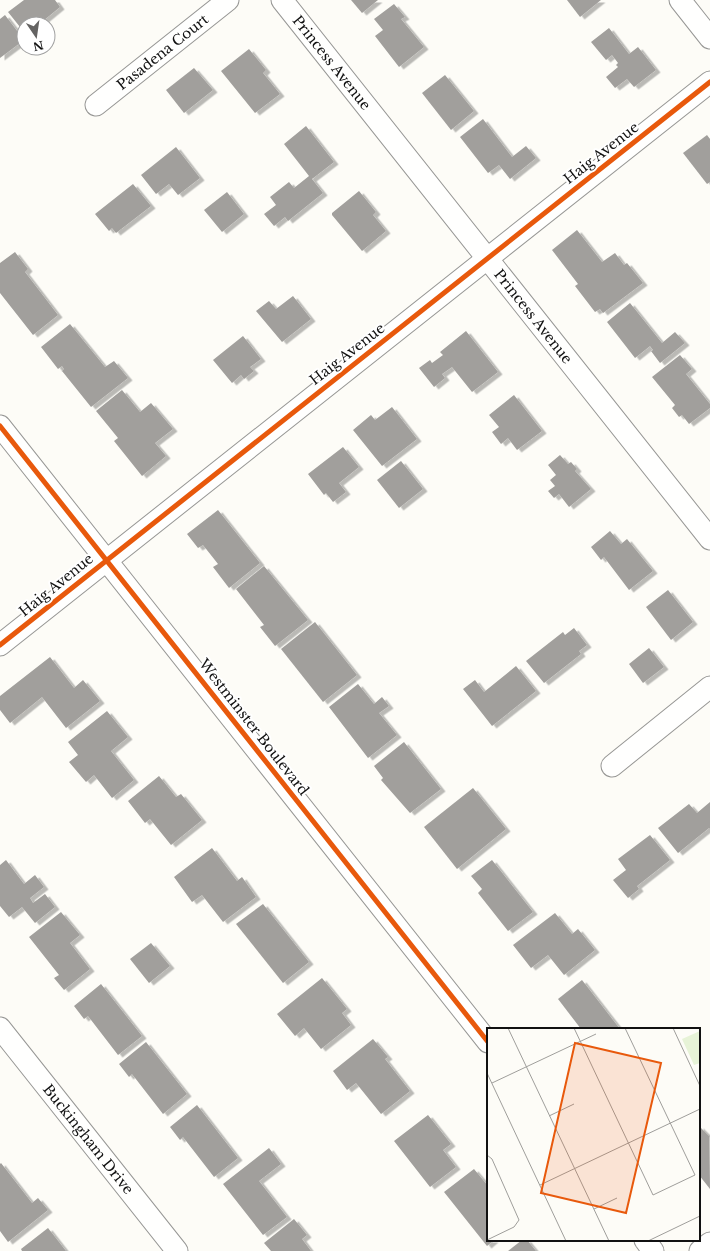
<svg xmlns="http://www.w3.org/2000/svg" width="710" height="1251" font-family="'Libre Baskerville',serif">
<defs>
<filter id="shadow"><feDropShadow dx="4.5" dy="2.5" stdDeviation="0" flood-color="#0004"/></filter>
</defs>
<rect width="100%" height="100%" fill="#fdfcf7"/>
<!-- building -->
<g fill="#a19f9c" filter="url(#shadow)">
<path d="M 24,0 L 55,0 L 60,7 L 43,21 L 45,24 L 24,24 L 24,32 L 8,12 Z"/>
<path d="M 351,0 L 378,0 L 362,13 Z"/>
<path d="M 567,0 L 601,0 L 580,17 Z"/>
<path d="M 394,4 L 405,17 L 401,19 L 424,47 L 399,67 L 375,36 L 383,30 L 374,19 Z"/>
<path d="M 5,15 L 24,40 L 0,58 L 0,19 Z"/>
<path d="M 609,28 L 629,54 L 638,47 L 656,70 L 634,87 L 627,79 L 615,88 L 606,77 L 618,67 L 616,65 L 618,63 L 612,55 L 606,60 L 591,42 Z"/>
<path d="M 249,49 L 266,70 L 263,73 L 280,94 L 255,113 L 221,71 Z"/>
<path d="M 194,68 L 213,90 L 184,113 L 166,90 Z"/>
<path d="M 445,75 L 474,111 L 451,130 L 422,93 Z"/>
<path d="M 483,119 L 512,157 L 526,146 L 536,158 L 510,179 L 499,165 L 488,173 L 460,137 Z"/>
<path d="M 306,126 L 334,162 L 312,179 L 323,193 L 288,221 L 285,217 L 274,226 L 264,214 L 276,205 L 270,197 L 289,182 L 294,188 L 309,176 L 284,144 Z"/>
<path d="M 707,135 L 710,139 L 710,182 L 707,184 L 683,153 Z"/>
<path d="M 176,147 L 200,178 L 178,195 L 169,184 L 156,194 L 141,175 Z"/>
<path d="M 133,184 L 151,206 L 116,233 L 112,228 L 109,231 L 95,214 Z"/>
<path d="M 359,191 L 376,212 L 373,215 L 386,231 L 362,251 L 332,215 L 332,213 Z"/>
<path d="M 227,192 L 244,214 L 222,232 L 204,210 Z"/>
<path d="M 577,230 L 602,262 L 615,253 L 624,265 L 627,263 L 643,283 L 603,313 L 600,309 L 595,312 L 575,286 L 578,284 L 552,250 Z"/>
<path d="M 15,252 L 28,269 L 25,272 L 58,315 L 33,335 L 0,293 L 0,263 Z"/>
<path d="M 293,296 L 311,319 L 282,342 L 256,311 L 269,301 L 276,309 Z"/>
<path d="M 630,303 L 662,343 L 675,332 L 685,343 L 660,363 L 651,351 L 653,350 L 650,346 L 635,358 L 607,322 Z"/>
<path d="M 70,324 L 105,367 L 114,361 L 128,378 L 91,407 L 62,371 L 64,369 L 62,366 L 58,369 L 41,347 Z"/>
<path d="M 466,331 L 498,372 L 472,392 L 452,367 L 442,374 L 445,378 L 434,387 L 419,368 L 430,360 L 432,363 L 443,355 L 440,352 Z"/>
<path d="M 243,336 L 261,359 L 250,367 L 254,371 L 244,379 L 241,375 L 232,383 L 213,360 Z"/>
<path d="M 680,355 L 692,369 L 686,374 L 710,404 L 710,408 L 689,424 L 682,415 L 679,417 L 672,408 L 675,405 L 652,377 Z"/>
<path d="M 122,390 L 140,412 L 151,403 L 173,429 L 155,443 L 166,456 L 142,476 L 114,441 L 118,438 L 96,411 Z"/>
<path d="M 514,395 L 542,431 L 517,450 L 508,438 L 501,444 L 492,432 L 499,427 L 489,415 Z"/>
<path d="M 392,407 L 417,439 L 382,466 L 353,430 L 371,415 L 375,420 Z"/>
<path d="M 343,447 L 359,467 L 339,483 L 346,492 L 333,502 L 326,493 L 324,495 L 308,474 Z"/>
<path d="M 560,455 L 568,464 L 571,462 L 577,469 L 575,471 L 591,489 L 569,507 L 559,494 L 554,498 L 548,491 L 555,486 L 550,480 L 556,475 L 548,465 Z"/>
<path d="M 401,461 L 423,489 L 399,508 L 377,480 Z"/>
<path d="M 218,510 L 260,563 L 229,588 L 213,567 L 218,564 L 203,545 L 198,548 L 187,534 Z"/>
<path d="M 610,531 L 621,544 L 627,539 L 653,571 L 629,590 L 604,557 L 601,560 L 591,547 Z"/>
<path d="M 264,566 L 308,620 L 275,646 L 260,627 L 264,625 L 236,589 Z"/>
<path d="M 668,590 L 693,622 L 671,640 L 646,607 Z"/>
<path d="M 315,622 L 357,675 L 323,702 L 281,649 Z"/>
<path d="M 574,628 L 587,645 L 579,651 L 581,654 L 544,683 L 526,661 L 563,632 L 565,635 Z"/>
<path d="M 649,648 L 664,667 L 643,683 L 629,664 Z"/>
<path d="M 50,657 L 74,688 L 83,680 L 100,701 L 66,728 L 42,697 L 10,723 L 0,710 L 0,696 Z"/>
<path d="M 516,666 L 536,691 L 492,726 L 463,689 L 475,680 L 484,692 Z"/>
<path d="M 358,684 L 374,704 L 382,697 L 389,706 L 379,713 L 397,735 L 368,758 L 329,707 Z"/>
<path d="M 107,711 L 128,737 L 111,751 L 134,780 L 112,798 L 94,775 L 86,782 L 69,762 L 78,755 L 68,742 Z"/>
<path d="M 404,742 L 441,789 L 410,813 L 381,780 L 383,778 L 374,766 Z"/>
<path d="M 159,776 L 176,797 L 181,794 L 202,820 L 171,845 L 150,819 L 145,823 L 128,801 Z"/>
<path d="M 473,788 L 506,829 L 457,869 L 424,827 Z"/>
<path d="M 710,802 L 710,829 L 709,828 L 678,853 L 658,828 L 689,804 L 697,813 Z"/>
<path d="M 650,835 L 670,860 L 637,886 L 639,889 L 628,898 L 613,880 L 626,870 L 618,859 Z"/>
<path d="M 212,848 L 237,881 L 242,877 L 256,897 L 223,922 L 202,895 L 192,902 L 174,877 Z"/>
<path d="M 6,860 L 24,884 L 35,875 L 44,887 L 30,898 L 33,903 L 45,894 L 55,907 L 35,923 L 22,907 L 9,917 L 0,906 L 0,865 Z"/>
<path d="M 492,860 L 533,912 L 508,931 L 478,893 L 482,889 L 471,876 Z"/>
<path d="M 263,904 L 309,962 L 283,983 L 236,924 Z"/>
<path d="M 61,912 L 80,935 L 70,943 L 90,969 L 64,990 L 54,978 L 59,975 L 29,937 Z"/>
<path d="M 555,913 L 572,934 L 578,929 L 595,950 L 564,975 L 548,955 L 531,968 L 513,945 Z"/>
<path d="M 151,943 L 170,966 L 149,983 L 130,959 Z"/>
<path d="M 322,978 L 347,1009 L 342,1013 L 351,1025 L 321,1049 L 304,1028 L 295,1036 L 277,1014 Z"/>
<path d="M 582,980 L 620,1029 L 581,1029 L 558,999 Z"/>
<path d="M 101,984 L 142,1036 L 118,1055 L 88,1016 L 84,1019 L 74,1006 Z"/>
<path d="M 373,1039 L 388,1057 L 385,1059 L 410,1091 L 381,1114 L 356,1083 L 347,1090 L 333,1071 Z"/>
<path d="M 146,1042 L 187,1094 L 163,1114 L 132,1074 L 129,1077 L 119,1064 Z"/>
<path d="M 197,1105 L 238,1158 L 214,1177 L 183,1137 L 180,1140 L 170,1127 Z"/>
<path d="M 428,1115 L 451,1144 L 443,1150 L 456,1167 L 430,1187 L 394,1141 Z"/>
<path d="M 699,1126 L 709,1136 L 710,1189 L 699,1175 Z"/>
<path d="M 269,1148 L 281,1164 L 259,1181 L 287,1217 L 263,1235 L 223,1184 Z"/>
<path d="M 1,1163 L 32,1203 L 38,1198 L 48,1210 L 8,1242 L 0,1231 L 0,1164 Z"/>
<path d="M 474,1169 L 488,1186 L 486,1190 L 488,1193 L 488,1240 L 494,1240 L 487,1246 L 444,1192 Z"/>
<path d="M 294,1219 L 307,1235 L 302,1239 L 311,1251 L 271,1251 L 264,1243 Z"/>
<path d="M 48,1228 L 66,1251 L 22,1251 L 21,1249 Z"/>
<path d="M 522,1240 L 527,1240 L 536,1251 L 508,1251 Z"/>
</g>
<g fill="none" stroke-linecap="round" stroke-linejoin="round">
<defs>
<g id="street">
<path id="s1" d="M 282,0 L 710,539"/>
<path d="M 680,0 L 710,38"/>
<path id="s2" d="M 96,105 L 228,0"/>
<path d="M 0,426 L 488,1042"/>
<path d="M 0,645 L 710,82"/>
<path d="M 612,766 L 710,687"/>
<path id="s3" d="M 0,1028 L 177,1251"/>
<path d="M 645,1240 L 653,1251"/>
<path d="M 700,1251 L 710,1243"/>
</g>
</defs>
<!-- street casing -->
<use href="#street" stroke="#979795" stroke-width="23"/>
<!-- street -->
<use href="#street" stroke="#fffffe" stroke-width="21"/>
<defs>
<g id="cycleway">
<path d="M 0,426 L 488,1042"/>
<path d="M 0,645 L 710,82"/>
</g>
</defs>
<!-- cycleway casing -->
<use href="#cycleway" stroke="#fff" stroke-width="8"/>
<!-- cycleway -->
<use href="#cycleway" stroke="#e8590c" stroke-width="5"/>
</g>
<g text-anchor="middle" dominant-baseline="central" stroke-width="4" stroke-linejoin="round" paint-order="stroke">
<!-- street labels -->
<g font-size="14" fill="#111" stroke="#fff">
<text stroke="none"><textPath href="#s2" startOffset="85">Pasadena Court</textPath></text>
<text stroke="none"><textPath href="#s1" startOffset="80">Princess Avenue</textPath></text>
<text transform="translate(601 153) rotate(-38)">Haig Avenue</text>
<text stroke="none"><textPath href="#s1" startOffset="404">Princess Avenue</textPath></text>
<text transform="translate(347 354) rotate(-38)">Haig Avenue</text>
<text transform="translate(56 585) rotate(-39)">Haig Avenue</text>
<text transform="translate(254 727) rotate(52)">Westminster Boulevard</text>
<text stroke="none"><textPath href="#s3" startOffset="142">Buckingham Drive</textPath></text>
</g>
</g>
<!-- overview -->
<g transform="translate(487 1028)">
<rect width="213" height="213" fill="#fdfcf7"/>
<path d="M 213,3 L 213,35 L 207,37 L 195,11 Z" fill="#e7f3d7"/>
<path fill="none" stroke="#9f9e9b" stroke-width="1" d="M 21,0 L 122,213M 87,0 L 166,167 L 208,147 L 138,0M 186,0 L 213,58M 0,45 L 79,213M 5,55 L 109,6M 62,88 L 87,76M 0,127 L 5,131 L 32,192 L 27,199 L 0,212M 53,157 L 213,81M 107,181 L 130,170M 161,213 L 213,188"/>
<path fill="#e8590c" fill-opacity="0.15" stroke="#e8590c" stroke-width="2" d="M 88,15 L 174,35 L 139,185 L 54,165 Z"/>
<rect width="213" height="213" fill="none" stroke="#111" stroke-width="2"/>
</g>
<!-- north arrow -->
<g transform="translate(36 36) rotate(167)"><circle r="19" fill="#ffffff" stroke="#a0a0a0"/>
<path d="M0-3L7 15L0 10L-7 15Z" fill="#646362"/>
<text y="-6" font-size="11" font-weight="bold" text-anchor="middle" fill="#111111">N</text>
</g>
</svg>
